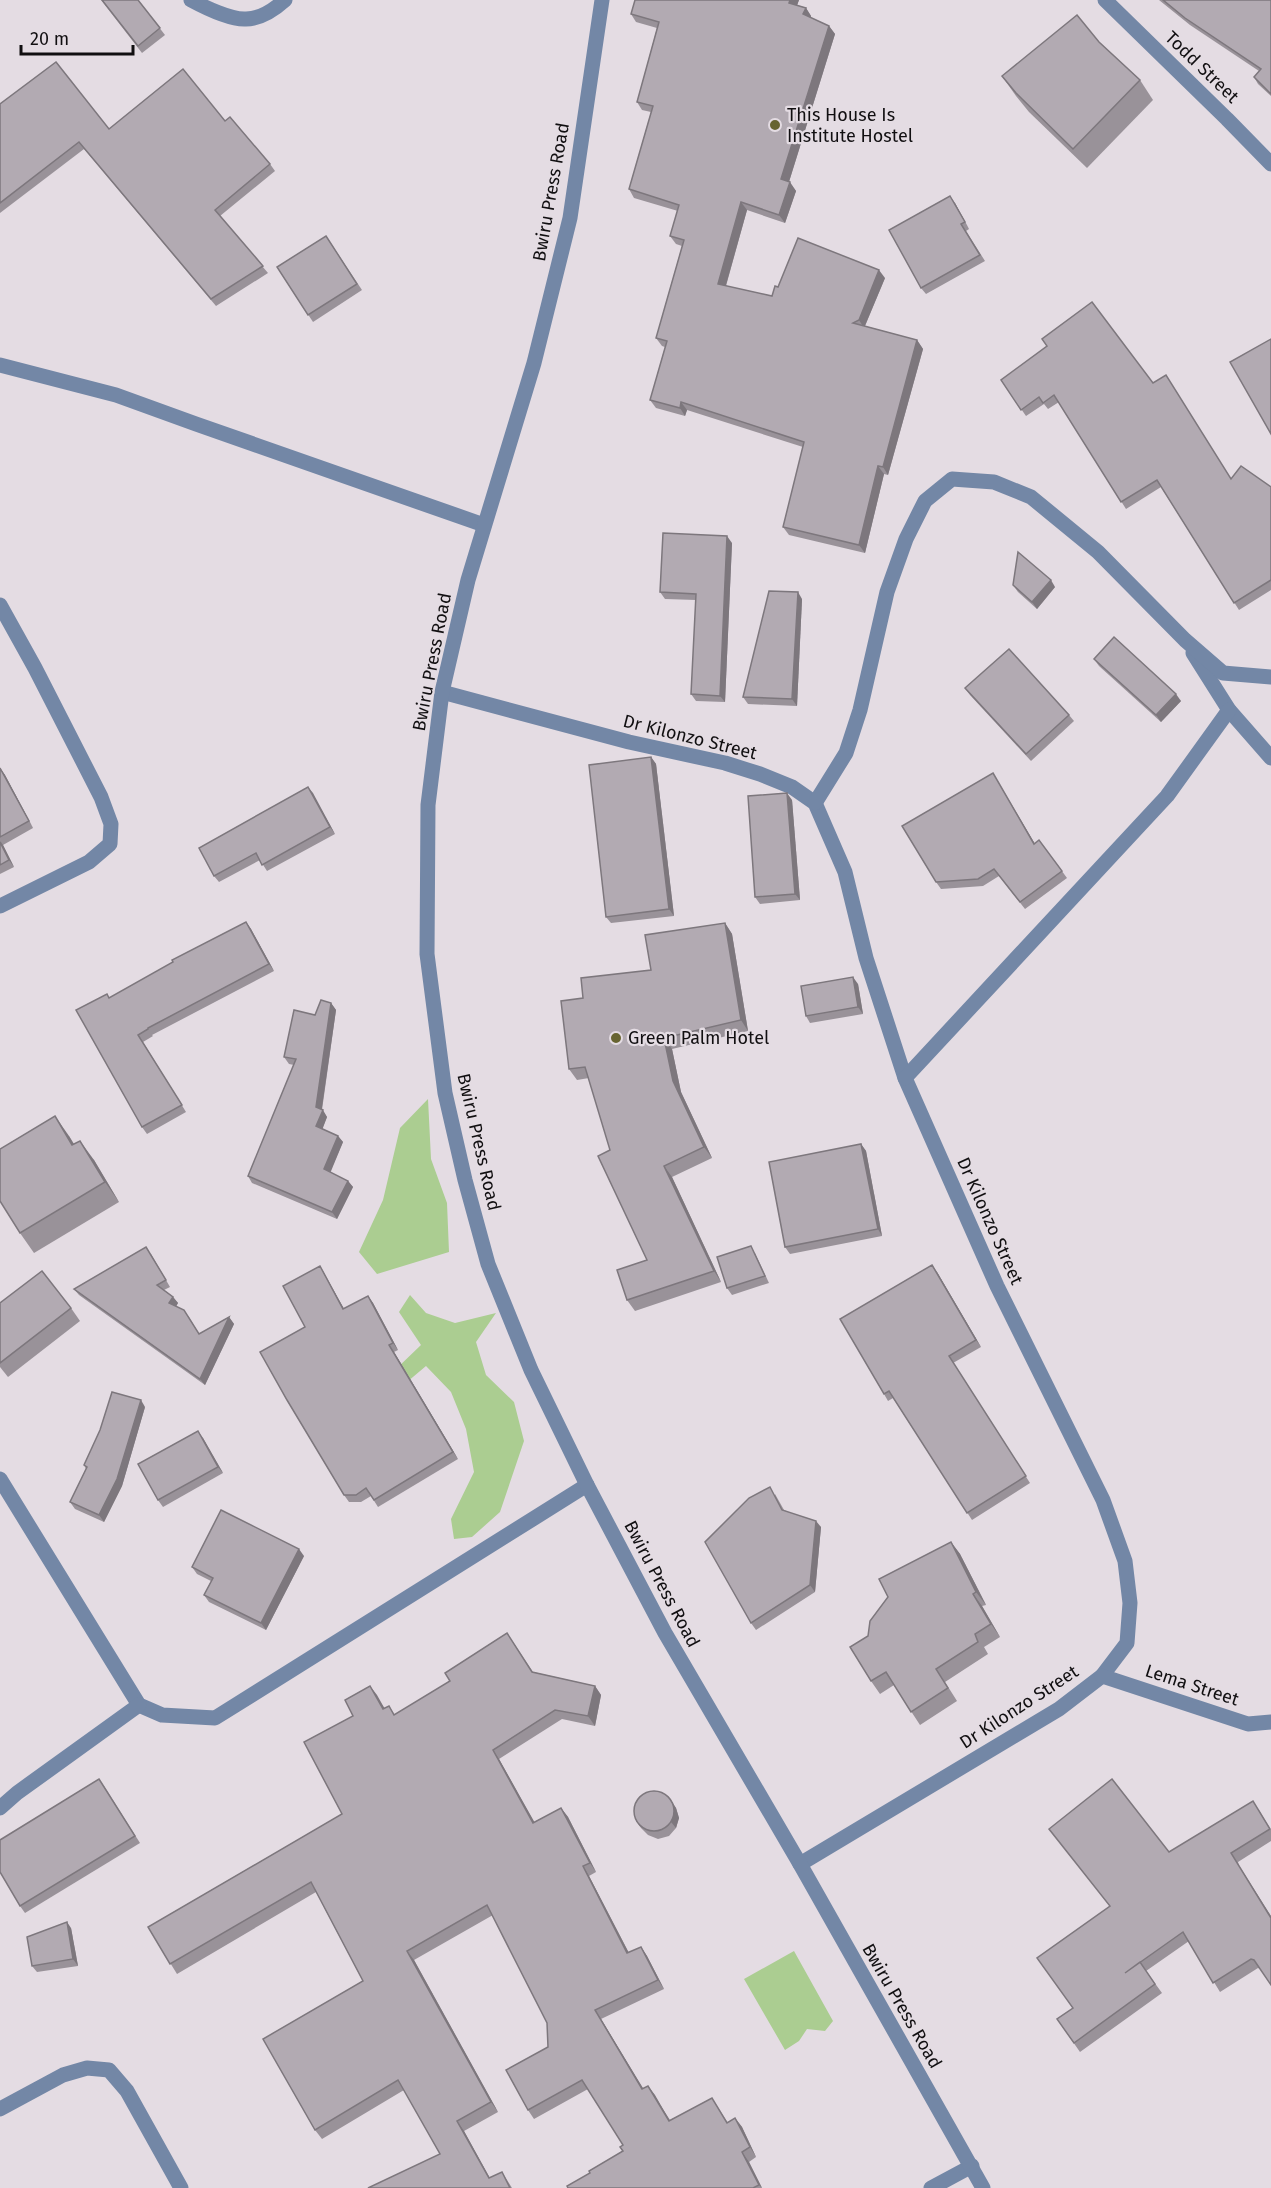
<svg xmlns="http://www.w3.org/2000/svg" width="1271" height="2188" viewBox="0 0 1271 2188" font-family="'Fira Sans',sans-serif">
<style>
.green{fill:#abcd91}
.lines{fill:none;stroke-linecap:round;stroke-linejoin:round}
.minor{stroke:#7387a6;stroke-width:15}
.tertiary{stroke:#7387a6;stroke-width:15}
.wall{fill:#999299}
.shaded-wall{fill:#7d777d}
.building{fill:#b2aab2;stroke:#7d777d;stroke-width:1.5}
.poi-dot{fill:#676431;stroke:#e4dce3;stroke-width:2}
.labels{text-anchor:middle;stroke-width:4.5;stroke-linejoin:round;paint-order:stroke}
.street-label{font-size:18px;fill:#110f11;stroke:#e4dce3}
.poi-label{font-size:18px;fill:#110f11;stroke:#e4dce3;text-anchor:start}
</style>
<rect width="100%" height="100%" fill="#e4dce3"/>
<g class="green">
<path d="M428,1099L431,1159L447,1203L449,1252L377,1274L359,1252L383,1200L400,1128Z"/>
<path d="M410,1295L426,1313L455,1323L496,1313L476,1342L486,1375L514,1402L524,1441L500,1512L472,1537L454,1539L451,1519L474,1472L466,1429L451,1392L426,1366L375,1409L395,1370L421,1345L399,1312Z"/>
<path d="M794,1951L833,2021L825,2031L807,2029L799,2041L785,2050L744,1979Z"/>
</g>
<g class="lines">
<g class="minor">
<path d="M191,0C204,7 231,20 246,19C260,19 275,9 285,0"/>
<path d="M1105,0L1227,119L1271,164"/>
<path d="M0,365L116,395L196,424L484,525"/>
<path d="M0,605L35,668L101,797L111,824L110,844L89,862L0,906"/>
<path d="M1193,653L1229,710L1271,758"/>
<path d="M442,692L629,742L725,763L760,774L792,787L815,803L845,872L866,958L905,1078L997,1286L1103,1500L1125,1561L1130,1603L1127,1643L1102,1676L1059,1709L800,1864"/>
<path d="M815,803L846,753L860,710L887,592L906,539L925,501L952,479L994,482L1031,497L1098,552L1185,640L1223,673L1271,677"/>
<path d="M905,1078L1167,796L1229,710"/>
<path d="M0,1479L139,1705L162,1715L215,1718L587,1485"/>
<path d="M1102,1676L1248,1724L1271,1722"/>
<path d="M0,1808L17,1793L139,1705"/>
<path d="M0,2109L63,2075L87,2068L109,2070L127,2091L181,2188"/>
<path d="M931,2188L972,2166"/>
</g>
<path class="tertiary" d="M602,0L570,218L534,363L468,580L442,692L428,805L427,954L445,1093L465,1180L488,1264L531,1370L587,1485L665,1633L800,1864L983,2188"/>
</g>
<g class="wall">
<path d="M101,0H138L165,35L142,53Z"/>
<path d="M635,0H799L797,5L806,8L811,16V18L829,26L835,34L789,182L796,191L785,223L747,210L726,286L772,296L778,287L885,278L865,326L917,340L923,349L888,475L884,474L865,553L789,535L783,527L803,447L687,410L685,416L656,408L650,400L665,347L662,346L656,338L682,246L676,244L670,236L678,211L634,198L629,189L651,112L642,110L637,102L657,28L636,22L631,14Z"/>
<path d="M1159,0H1271V96L1258,84L1254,77L1259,71L1190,25Z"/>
<path d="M1099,42L1140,80L1153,100L1087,168L1029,112L1016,96L1002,76Z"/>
<path d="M0,104L109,129L225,121L270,164L275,171L220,216L268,273L216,306L84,149L0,213Z"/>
<path d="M955,203L969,229L966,231L985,261L926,294L921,288Z"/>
<path d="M326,236L362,290L313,322L277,267Z"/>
<path d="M1001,380L1153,383L1231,479L1271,487V590L1239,610L1161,487L1126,509L1059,402L1048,409L1044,404L1026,416Z"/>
<path d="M732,543L725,702L696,701L691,694L696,600L665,599L660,592Z"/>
<path d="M1013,585L1055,587L1037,609L1018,592Z"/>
<path d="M802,599L797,706L748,704L743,697Z"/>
<path d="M1094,659L1181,701L1161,722L1099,666Z"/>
<path d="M965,688L1069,715L1074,721L1031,761L970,695Z"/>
<path d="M651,757L656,764L674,916L611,923L606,917Z"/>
<path d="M0,768L5,775L33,828L3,845L14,867L0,874Z"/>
<path d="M997,780L1035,844L1039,840L1067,878L1025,909L999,876L983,886L941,889L936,882Z"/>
<path d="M308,787L335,834L267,871L260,860L219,882L214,876Z"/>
<path d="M792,800L800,900L760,904L755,897Z"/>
<path d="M246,922L251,929L274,971L152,1035L153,1036L143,1042L186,1112L147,1134L142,1127L110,998Z"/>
<path d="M725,923L732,934L748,1031L672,1049L681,1092L712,1158L672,1177L721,1282L635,1311L627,1300L647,1260L610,1150L589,1078L577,1080L569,1069L583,998L651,970Z"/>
<path d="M858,984L863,1014L810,1023L806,1016Z"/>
<path d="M331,1003L336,1010L322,1110L327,1117L322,1129L338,1136L343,1142L330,1172L348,1181L353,1187L337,1219L252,1183L248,1176L294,1065L289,1064L284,1057L315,1015Z"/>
<path d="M69,1136L74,1144L94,1160L119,1202L34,1253L20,1233Z"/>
<path d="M861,1144L866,1151L882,1236L790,1254L785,1247Z"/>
<path d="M755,1253L769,1283L732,1295L727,1288Z"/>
<path d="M151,1254L170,1287L164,1290L173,1297L178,1303L176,1306L189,1317L199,1334L229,1317L234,1324L205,1385L79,1295L74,1289Z"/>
<path d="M320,1266L324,1273L344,1309L368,1296L373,1303L398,1350L394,1352L458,1459L378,1507L371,1496L361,1502H349L344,1495L305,1327Z"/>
<path d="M937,1272L981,1347L953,1363L1030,1483L972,1520L893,1398L888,1401L884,1394Z"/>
<path d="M0,1303L71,1308L80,1321L8,1377L0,1367Z"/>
<path d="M145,1407L122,1486L104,1522L75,1509L70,1502L86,1469L84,1465Z"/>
<path d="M203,1438L223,1473L163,1507L158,1500Z"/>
<path d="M775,1494L784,1510L821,1527L815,1592L756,1630L751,1623Z"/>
<path d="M951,1542L960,1554L986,1605L982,1606L1000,1637L984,1647L988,1654L945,1682L957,1701L920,1725L894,1685L880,1694L871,1681L868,1636Z"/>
<path d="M304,1556L266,1630L209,1602L204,1595L211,1581L197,1574L192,1567Z"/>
<path d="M507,1633L533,1672L595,1686L601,1695L595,1726L562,1719L499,1759L534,1822L561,1808L568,1817L596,1872L589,1876L629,1953L641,1947L647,1956L664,1989L601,2019L643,2089L648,2086L670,2120L712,2098L728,2123L735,2118L742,2127L756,2157L749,2162L762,2188H568L567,2186L590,2173L589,2171L623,2151L620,2147L623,2145L588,2089L534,2119L528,2110L506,2070L548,2047L547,2023L493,1915L414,1960L498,2112L464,2131L490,2178L502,2172L512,2188H368L440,2154L404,2090L322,2139L315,2130L263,2039L363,1981L316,1892L177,1974L148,1927L342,1814L304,1742L353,1716L345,1700L370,1686L384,1708L389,1706L395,1715L450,1681L445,1673Z"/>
<path d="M104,1786L140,1843L25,1913L20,1906Z"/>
<path d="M672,1802L676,1808L679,1818L676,1828L669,1836L658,1839L648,1835L641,1828L636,1821Z"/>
<path d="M1259,1810L1271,1830V1841L1238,1862L1260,1969L1258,1968L1220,1992L1189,1941L1146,1971L1162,1993L1080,2052L1057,2019L1073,2008L1110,1906L1049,1829L1169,1852Z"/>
<path d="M71,1928L78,1966L37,1972L32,1966Z"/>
</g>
<g class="shaded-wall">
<path d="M790,0H799L795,11L789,3Z"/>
<path d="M806,8L811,16L809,23L803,14Z"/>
<path d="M829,26L835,34L787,188L781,179Z"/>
<path d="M790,182L796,191L785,223L779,215Z"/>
<path d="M950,196L955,203L969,229L965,222Z"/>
<path d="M741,202L747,210L724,292L718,284Z"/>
<path d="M879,270L885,278L864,328L859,320Z"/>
<path d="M917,340L923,349L888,475L883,467Z"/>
<path d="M681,402L687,410L685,416L680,408Z"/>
<path d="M878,466L884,474L865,553L859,545Z"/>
<path d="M727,536L732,543L725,702L720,696Z"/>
<path d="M1051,580L1055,587L1037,609L1032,602Z"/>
<path d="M798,592L802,599L797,706L792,699Z"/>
<path d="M1176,694L1181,701L1161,722L1156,715Z"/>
<path d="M651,757L656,764L674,916L669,909Z"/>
<path d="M0,768L5,775L33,828L29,821Z"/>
<path d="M993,773L997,780L1039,851L1034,844Z"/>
<path d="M308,787L313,793L335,834L330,827Z"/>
<path d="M787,793L792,800L800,900L795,894Z"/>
<path d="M0,841L3,845L14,867L9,860Z"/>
<path d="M246,922L251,929L274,971L269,964Z"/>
<path d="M725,923L732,934L748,1031L741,1020Z"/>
<path d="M853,977L858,984L863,1014L858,1007Z"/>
<path d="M331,1003L336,1010L321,1114L323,1110L327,1117L321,1133L316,1126V1107Z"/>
<path d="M664,1038L672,1049L681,1092L712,1158L704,1147L673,1081Z"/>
<path d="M55,1116L69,1136L86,1165L72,1145Z"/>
<path d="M338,1136L343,1142L329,1176L324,1169Z"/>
<path d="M80,1141L94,1160L119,1202L105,1182Z"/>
<path d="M861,1144L866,1151L882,1236L878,1229Z"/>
<path d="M664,1166L672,1177L721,1282L714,1271Z"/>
<path d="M348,1181L353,1187L337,1219L332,1212Z"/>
<path d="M932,1265L937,1272L981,1347L976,1340Z"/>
<path d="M320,1266L324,1273L348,1316L343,1309Z"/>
<path d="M368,1296L373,1303L398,1350L393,1343Z"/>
<path d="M173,1297L178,1303L174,1310L169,1303Z"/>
<path d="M229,1317L234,1324L205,1385L200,1379Z"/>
<path d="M389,1345L394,1352L458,1459L453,1452Z"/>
<path d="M141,1400L145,1407L122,1486L104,1522L99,1515Z"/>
<path d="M198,1431L203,1438L223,1473L218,1467Z"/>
<path d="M816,1521L821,1527L815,1592L810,1585Z"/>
<path d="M951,1542L960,1554L986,1605L976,1592Z"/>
<path d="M299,1549L304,1556L266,1630L261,1623Z"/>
<path d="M973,1594L982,1606L1000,1637L991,1624Z"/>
<path d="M370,1686L377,1695L390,1718L383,1709Z"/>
<path d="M595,1686L601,1695L595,1726L588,1716Z"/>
<path d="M493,1750L499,1759L540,1832L533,1823Z"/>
<path d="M672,1802L676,1808L679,1818L676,1828L671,1822Z"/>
<path d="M561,1808L568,1817L596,1872L590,1863Z"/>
<path d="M1231,1853L1271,1916V1918Z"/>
<path d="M583,1866L589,1876L634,1963L627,1953Z"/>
<path d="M67,1922L71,1928L78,1966L73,1959Z"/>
<path d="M641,1947L647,1956L664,1989L658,1980Z"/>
<path d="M407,1951L414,1960L498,2112L491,2102Z"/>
<path d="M595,2010L601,2019L649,2098L642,2089Z"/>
<path d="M648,2086L655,2095L675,2130L669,2121Z"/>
<path d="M735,2118L742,2127L756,2157L750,2147Z"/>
<path d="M457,2121L464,2131L495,2188L489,2178Z"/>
<path d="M742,2152L749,2162L762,2188L759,2185Z"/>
</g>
<g class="building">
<path d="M102,0H138L160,28L138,46Z"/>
<path d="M635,0H790L789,3L806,8L803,14L829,26L781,179L790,182L779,215L741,202L718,284L772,296L775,286L778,287L798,238L879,270L859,320L853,323L917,340L883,467L878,466L859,545L783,527L804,442L681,402L680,408L650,400L667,341L656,338L684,240L670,236L679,205L629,189L653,106L637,102L659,22L631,14Z"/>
<path d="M1163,0H1271V94L1254,77L1261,69L1185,18Z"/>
<path d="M1077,15L1099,42L1140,80L1073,149L1016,93L1002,76Z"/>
<path d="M56,62L109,129L183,69L225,121L230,117L270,164L215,210L263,266L211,299L79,142L0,203V104Z"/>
<path d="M950,196L965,222L961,224L980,255L921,288L889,230Z"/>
<path d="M326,236L357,284L308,315L277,267Z"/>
<path d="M1092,302L1153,383L1166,375L1231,479L1241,466L1271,487V580L1234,603L1157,480L1121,502L1054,395L1043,403L1039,397L1021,410L1001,380L1047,346L1042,339Z"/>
<path d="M1271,339V434L1230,362Z"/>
<path d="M663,533L727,536L720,696L691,694L696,594L660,592Z"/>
<path d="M1018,552L1051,580L1032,602L1013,585Z"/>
<path d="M769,591L798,592L792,699L743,697Z"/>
<path d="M1114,637L1176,694L1156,715L1094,659Z"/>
<path d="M1009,649L1069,715L1026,754L965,688Z"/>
<path d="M651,757L669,909L606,917L589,765Z"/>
<path d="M0,768L29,821L0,837Z"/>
<path d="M993,773L1034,844L1039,840L1062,871L1020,902L994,869L978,879L936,882L902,826Z"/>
<path d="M308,787L330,827L262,865L256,853L214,876L199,848Z"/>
<path d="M787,793L795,894L755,897L748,796Z"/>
<path d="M0,842L9,860L0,865Z"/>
<path d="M246,922L269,964L148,1028V1029L138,1035L182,1105L142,1127L76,1010L107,994L109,998L173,962L172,960Z"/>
<path d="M725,923L741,1020L664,1038L673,1081L704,1147L664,1166L714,1271L627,1300L617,1270L647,1260L598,1156L610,1150L585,1067L569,1069L561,1001L583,998L581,978L651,970L645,935Z"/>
<path d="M853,977L858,1007L806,1016L801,986Z"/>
<path d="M321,1000L331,1003L316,1107L323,1110L316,1126L338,1136L324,1169L348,1181L332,1212L248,1176L296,1059L284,1057L294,1010L315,1015Z"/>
<path d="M55,1116L72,1145L80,1141L105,1182L20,1233L0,1201V1149Z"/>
<path d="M861,1144L878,1229L785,1247L769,1162Z"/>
<path d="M751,1246L765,1276L727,1288L717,1257Z"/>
<path d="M146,1247L166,1280L157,1285L173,1297L169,1303L184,1310L199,1334L229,1317L200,1379L74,1289Z"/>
<path d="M932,1265L976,1340L949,1356L1026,1476L967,1513L889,1391L884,1394L840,1319Z"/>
<path d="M320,1266L343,1309L368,1296L393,1343L389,1345L453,1452L374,1500L366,1488L356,1495H344L287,1400L260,1352L305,1327L283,1286Z"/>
<path d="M42,1271L71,1308L0,1363V1303Z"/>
<path d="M112,1392L141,1400L117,1479L99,1515L70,1502L87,1467L84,1465L100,1430Z"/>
<path d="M198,1431L218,1467L158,1500L138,1464Z"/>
<path d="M770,1487L782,1510L816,1521L810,1585L751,1623L705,1542L749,1498Z"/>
<path d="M221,1510L299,1549L261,1623L204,1595L213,1578L192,1567Z"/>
<path d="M951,1542L976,1592L973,1594L991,1624L975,1634L978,1642L936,1669L948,1688L911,1712L886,1672L871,1681L850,1647L868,1636L870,1621L888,1597L879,1579Z"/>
<path d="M507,1633L532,1672L595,1686L588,1716L555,1710L493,1750L533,1823L561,1808L590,1863L583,1866L627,1953L641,1947L658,1980L595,2010L642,2089L648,2086L669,2121L712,2098L727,2123L735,2118L750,2147L742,2152L759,2185L753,2188H568L567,2186L590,2173L589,2171L623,2151L620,2147L623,2145L582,2080L528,2110L506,2070L548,2047L547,2023L487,1905L407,1951L491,2102L457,2121L489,2178L502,2172L510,2188H368L440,2154L398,2080L315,2130L263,2039L363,1981L311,1882L170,1964L148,1927L342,1814L304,1742L353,1716L345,1700L370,1686L383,1709L389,1706L394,1715L450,1681L445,1673Z"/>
<path d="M99,1779L135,1836L20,1906L0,1872V1840Z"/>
<path d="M1112,1779L1169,1852L1253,1801L1270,1829L1231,1853L1271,1918V1985L1254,1960L1251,1959L1213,1983L1183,1932L1125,1973L1140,1962L1155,1984L1074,2043L1057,2019L1073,2008L1037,1958L1110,1906L1049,1829Z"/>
<circle cx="654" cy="1811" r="20"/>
<path d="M67,1922L73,1959L32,1966L27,1937Z"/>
</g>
<g class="poi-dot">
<circle cx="775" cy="125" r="6"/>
<circle cx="616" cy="1038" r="6"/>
</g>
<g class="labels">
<g class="street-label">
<text transform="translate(1202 67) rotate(44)" y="6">Todd Street</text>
<text transform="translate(551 192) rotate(-80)" y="6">Bwiru Press Road</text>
<text transform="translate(432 662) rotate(-79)" y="6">Bwiru Press Road</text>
<text transform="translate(690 737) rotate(14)" y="6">Dr Kilonzo Street</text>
<text transform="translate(479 1142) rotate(77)" y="6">Bwiru Press Road</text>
<text transform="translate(990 1221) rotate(66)" y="6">Dr Kilonzo Street</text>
<text transform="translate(662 1584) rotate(62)" y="6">Bwiru Press Road</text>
<text transform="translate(1192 1685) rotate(18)" y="6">Lema Street</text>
<text transform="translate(1019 1707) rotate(-33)" y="6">Dr Kilonzo Street</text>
<text transform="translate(902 2006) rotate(60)" y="6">Bwiru Press Road</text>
</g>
<g class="poi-label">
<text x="787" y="121">This House Is<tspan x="787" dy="21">Institute Hostel</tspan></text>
<text x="628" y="1044">Green Palm Hotel</text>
</g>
</g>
<path d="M21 45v9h112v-9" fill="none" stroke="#110f11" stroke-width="3"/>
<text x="30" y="45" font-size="18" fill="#110f11" stroke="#e4dce3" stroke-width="4.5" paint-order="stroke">20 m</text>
</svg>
